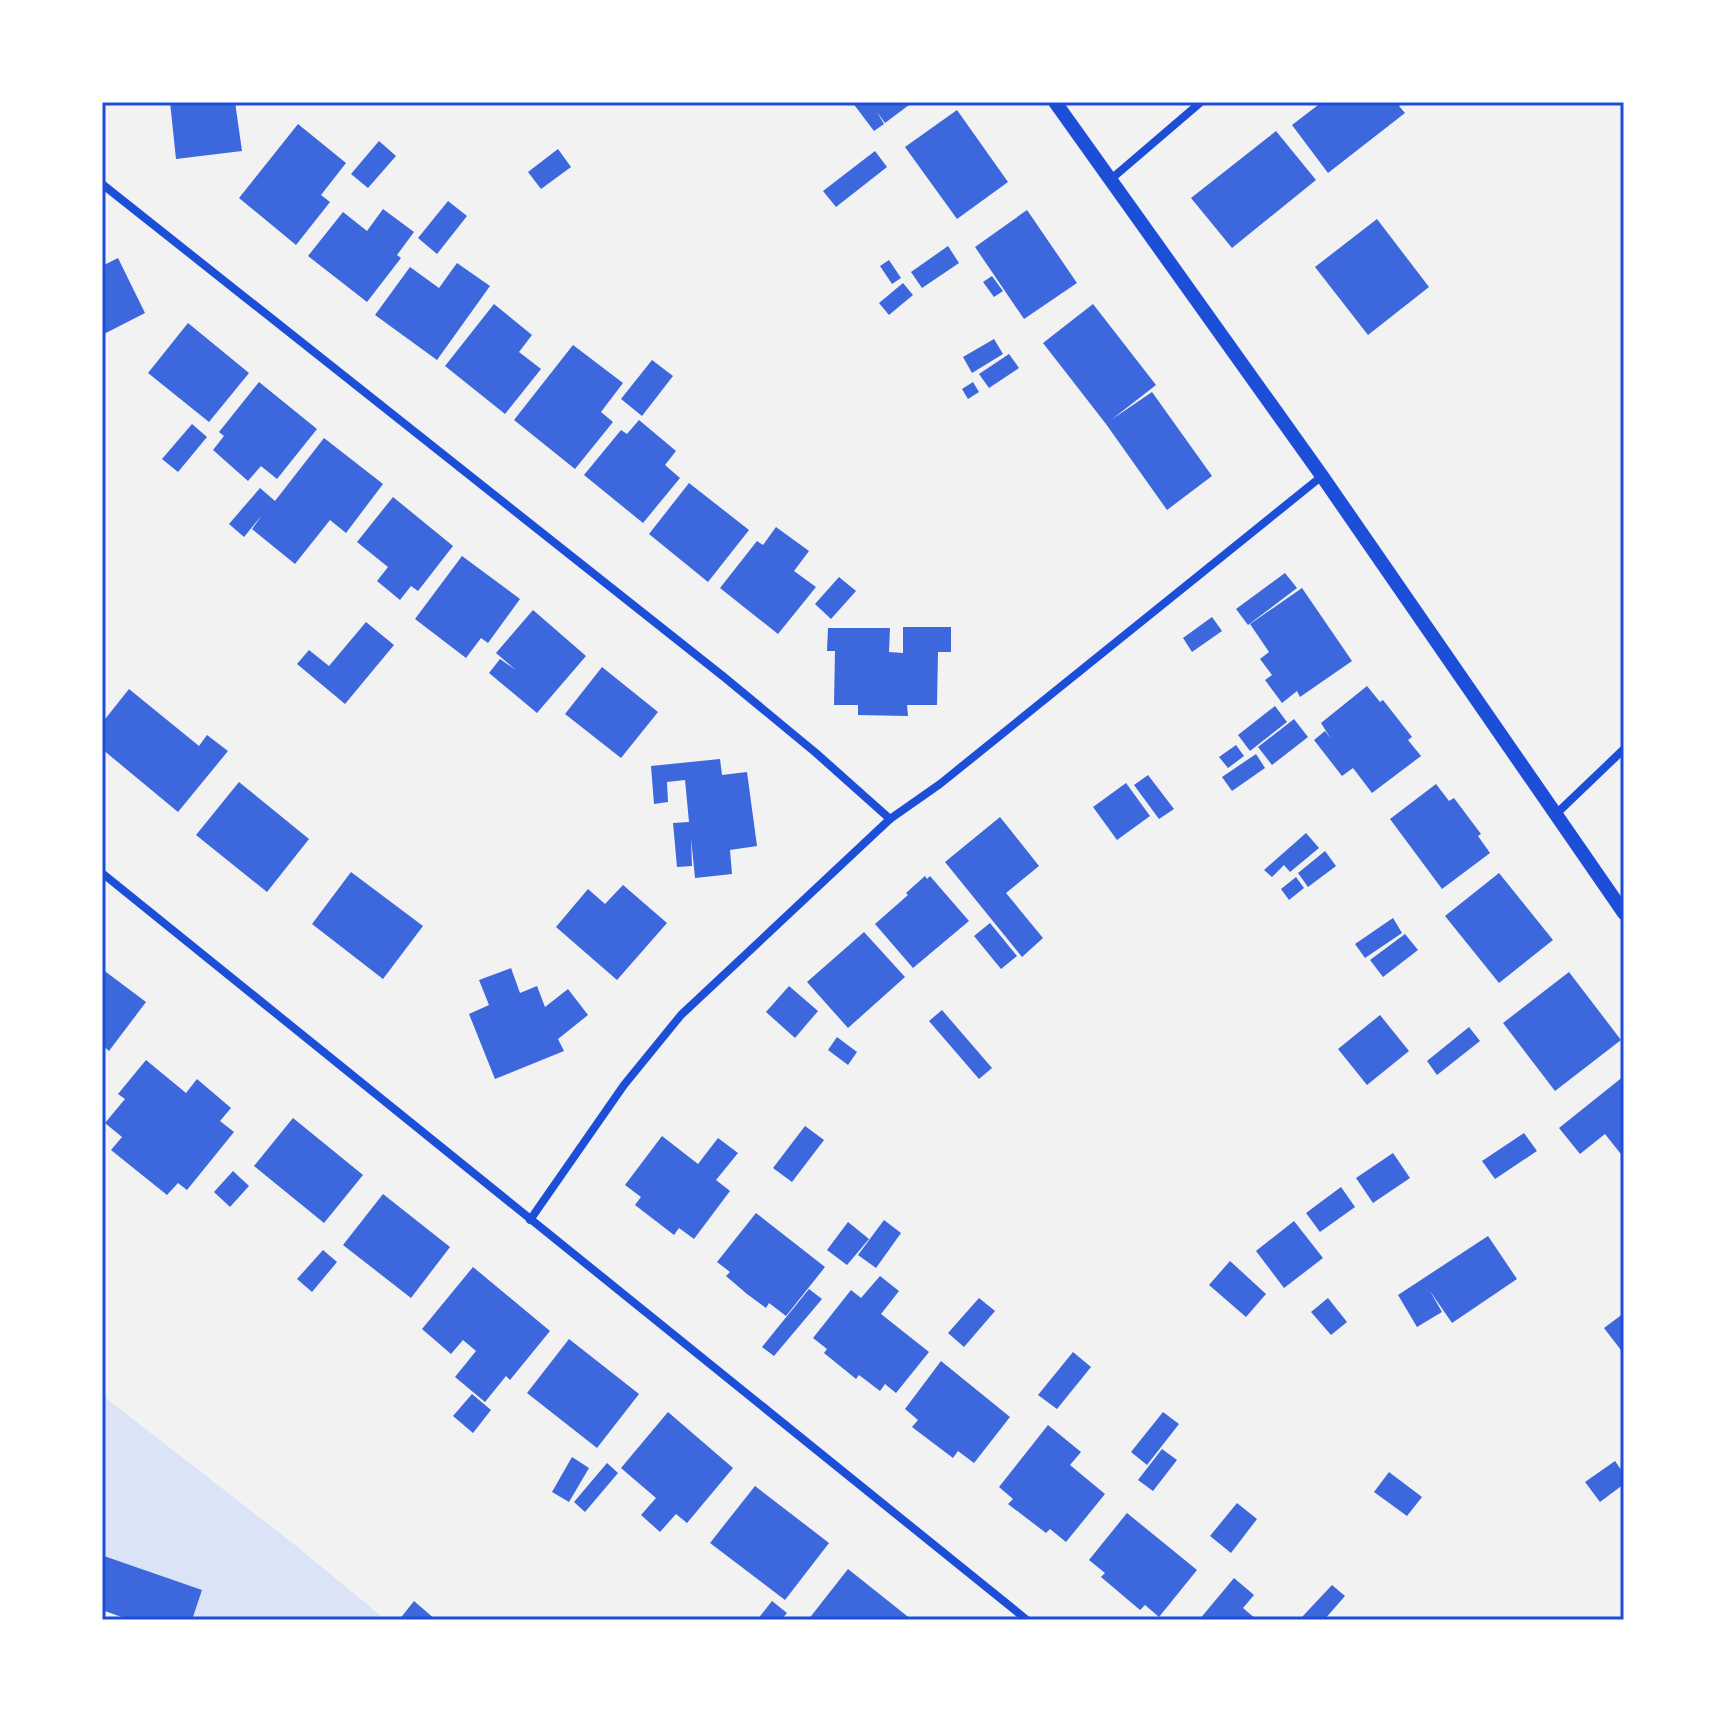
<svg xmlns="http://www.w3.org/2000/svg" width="1726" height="1722" viewBox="0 0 1726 1722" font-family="Manrope,sans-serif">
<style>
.green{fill:#dbe4f7}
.building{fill:#3d67dc}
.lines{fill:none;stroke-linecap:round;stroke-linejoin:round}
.minor{stroke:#1d4ed8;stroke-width:8}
.tertiary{stroke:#1d4ed8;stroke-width:14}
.neatline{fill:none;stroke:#1d4ed8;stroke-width:3}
</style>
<rect width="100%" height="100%" fill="#f2f2f2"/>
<path class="green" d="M102,1395L295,1545L386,1620H192L202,1590L102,1555V1505L105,1496L102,1494Z"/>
<g class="building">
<path d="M170,102H235L242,151L176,159Z"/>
<path d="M852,102H913L885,123L877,112L884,124L874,131Z"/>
<path d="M1322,102H1404L1399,106L1405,113L1328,173L1292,125Z"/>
<path d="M957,110L1008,182L957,219L905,147Z"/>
<path d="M298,124L346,163L321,195L330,202L296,245L239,198Z"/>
<path d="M1276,131L1316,180L1232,248L1191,198Z"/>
<path d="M379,141L396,156L368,188L351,174Z"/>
<path d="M558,149L571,167L541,189L528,172Z"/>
<path d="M875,151L887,167L836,207L823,191Z"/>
<path d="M448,201L467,216L437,254L418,238Z"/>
<path d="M383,209L414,232L397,255L401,258L367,302L308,256L343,212L367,231Z"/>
<path d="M1027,210L1077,283L1024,319L975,247Z"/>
<path d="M1377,219L1429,287L1368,335L1315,267Z"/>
<path d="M948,246L959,263L922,288L911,272Z"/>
<path d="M118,258L145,313L102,335V266Z"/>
<path d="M889,260L901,278L892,284L880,266Z"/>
<path d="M457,263L490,286L437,360L375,315L410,267L439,288Z"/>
<path d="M992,276L1003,291L994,297L983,282Z"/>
<path d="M903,283L913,295L889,315L879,303Z"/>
<path d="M494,304L532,335L519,352L541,369L505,414L445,366Z"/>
<path d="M1093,304L1156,385L1111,420L1152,392L1212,476L1167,510L1106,424L1043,343Z"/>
<path d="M188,323L249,373L209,422L148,373Z"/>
<path d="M994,339L1003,354L972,373L963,357Z"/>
<path d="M573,345L623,383L601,412L613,422L575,469L514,420Z"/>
<path d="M1009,354L1019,368L989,388L979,374Z"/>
<path d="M652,360L673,376L642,416L621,399Z"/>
<path d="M259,382L317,429L277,479L261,466L248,481L213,450L224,436L219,432Z"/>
<path d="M973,382L979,392L968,399L962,389Z"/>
<path d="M639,420L676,451L665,465L680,478L643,523L584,475L621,430L627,434Z"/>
<path d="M192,424L207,437L178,472L162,459Z"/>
<path d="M324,438L383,484L346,533L330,520L295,564L252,529L262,515L244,537L229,524L260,488L275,501Z"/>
<path d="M689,483L749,530L708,582L649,534Z"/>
<path d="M393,497L453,546L418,591L411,586L400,600L377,581L388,567L357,542Z"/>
<path d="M776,527L809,551L794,571L816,587L778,634L720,588L757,541L763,545Z"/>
<path d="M462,556L520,599L488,643L481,638L466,658L415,619Z"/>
<path d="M1285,573L1297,588L1248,625L1236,609Z"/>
<path d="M839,577L856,591L831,619L815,604Z"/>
<path d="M1302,588L1352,661L1300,697L1297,691L1282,703L1265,680L1272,675L1260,659L1269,652L1250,624Z"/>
<path d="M533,610L586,656L537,713L489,673L500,659L516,670L496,653Z"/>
<path d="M1212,617L1222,631L1192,652L1183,638Z"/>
<path d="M366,622L394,645L345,704L297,664L309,650L329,666Z"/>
<path d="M903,627H951V652H938L937,705H907L908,716L858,715V705H834L835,651H827L828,628H890L889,652L903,653Z"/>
<path d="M602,667L658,712L621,758L565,714Z"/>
<path d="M1367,686L1380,702L1383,700L1412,737L1408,740L1421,756L1372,793L1353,768L1342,776L1314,740L1325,731L1331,739L1321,723Z"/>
<path d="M129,689L199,746L207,735L228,751L178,812L102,749V723Z"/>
<path d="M1275,706L1287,722L1250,751L1238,735Z"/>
<path d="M1294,719L1308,737L1272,765L1258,747Z"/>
<path d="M1236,745L1244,756L1228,768L1219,757Z"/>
<path d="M1256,754L1265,768L1232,791L1222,777Z"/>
<path d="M720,759L722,775L747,772L757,846L730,850L732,874L695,878L691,838L692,866L677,867L673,823L689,822L685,780L667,782L668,802L654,804L651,766Z"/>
<path d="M1148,775L1174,809L1159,819L1134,785Z"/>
<path d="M239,782L309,839L267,892L196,835Z"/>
<path d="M1126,783L1150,816L1117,840L1093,807Z"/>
<path d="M1436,784L1449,801L1454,798L1481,834L1478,836L1490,853L1442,889L1390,819Z"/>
<path d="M1000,817L1039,866L1006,893L1043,938L1022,957L945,862Z"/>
<path d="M1306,833L1319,848L1290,872L1284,865L1272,877L1264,870Z"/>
<path d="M1325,851L1336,866L1308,887L1298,873Z"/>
<path d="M351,872L423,926L383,979L312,924Z"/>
<path d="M1499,873L1553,940L1499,983L1445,916Z"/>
<path d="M925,876L927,879L930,876L969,921L913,968L875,924L908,895L906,893Z"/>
<path d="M1296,877L1304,888L1289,900L1281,889Z"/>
<path d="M623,885L667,923L617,980L556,927L588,889L605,904Z"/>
<path d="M1393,918L1402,933L1365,958L1355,944Z"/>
<path d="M990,923L1017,956L1001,969L974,936Z"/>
<path d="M864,932L905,977L848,1028L807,982Z"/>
<path d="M1405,934L1418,950L1383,977L1370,960Z"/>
<path d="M511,968L520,993L537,986L545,1007L568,989L588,1015L558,1039L564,1051L495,1079L469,1014L489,1005L479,980Z"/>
<path d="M102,969L146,1002L109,1051L102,1045Z"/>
<path d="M1569,972L1621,1040L1555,1091L1503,1023Z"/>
<path d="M789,986L818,1011L795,1038L766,1012Z"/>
<path d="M942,1010L992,1068L979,1079L929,1021Z"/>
<path d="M1380,1015L1409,1051L1367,1085L1338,1049Z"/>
<path d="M1469,1027L1480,1041L1437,1075L1427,1061Z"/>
<path d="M837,1037L857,1052L848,1065L828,1050Z"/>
<path d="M146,1060L186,1093L197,1079L231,1108L220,1121L234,1132L187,1190L178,1183L167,1195L111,1150L122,1137L105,1123L125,1099L118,1094Z"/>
<path d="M1624,1076V1158L1605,1134L1580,1154L1559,1128Z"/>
<path d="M293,1118L363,1175L324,1223L254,1166Z"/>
<path d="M805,1126L824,1140L792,1182L773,1168Z"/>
<path d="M1524,1133L1537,1151L1495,1179L1482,1161Z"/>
<path d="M662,1136L698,1164L718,1138L738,1153L716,1180L730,1191L694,1239L679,1228L674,1235L635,1205L641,1197L625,1185Z"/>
<path d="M1393,1153L1410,1178L1373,1203L1356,1178Z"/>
<path d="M233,1171L249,1186L230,1207L214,1192Z"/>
<path d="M1341,1187L1355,1207L1320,1232L1306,1213Z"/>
<path d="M383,1194L450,1247L411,1298L343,1245Z"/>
<path d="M756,1213L825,1267L786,1316L769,1303L766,1308L747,1294L726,1276L730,1272L717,1262Z"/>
<path d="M884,1220L901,1233L876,1268L858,1255Z"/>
<path d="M1294,1221L1323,1258L1284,1288L1256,1251Z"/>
<path d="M848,1222L869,1239L847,1265L827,1250Z"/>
<path d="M1488,1236L1517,1279L1452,1323L1430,1291L1442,1312L1417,1327L1398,1295Z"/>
<path d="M323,1250L337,1262L312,1292L297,1279Z"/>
<path d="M1230,1261L1266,1294L1246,1317L1209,1285Z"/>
<path d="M473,1267L550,1331L510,1380L506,1376L485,1402L455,1377L476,1351L463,1340L451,1354L422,1329Z"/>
<path d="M880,1276L899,1291L881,1314L929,1352L896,1393L885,1384L880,1391L859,1375L856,1379L824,1353L827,1349L813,1338L851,1290L861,1298Z"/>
<path d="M809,1289L822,1299L774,1356L762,1347Z"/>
<path d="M979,1298L995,1311L964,1347L948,1333Z"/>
<path d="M1328,1298L1347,1322L1331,1335L1311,1312Z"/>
<path d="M1624,1313V1354L1604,1328Z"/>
<path d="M569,1339L639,1394L597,1448L527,1393Z"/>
<path d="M1073,1352L1091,1367L1057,1409L1038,1395Z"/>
<path d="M941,1361L1010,1417L974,1463L958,1451L953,1458L912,1427L918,1420L905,1409Z"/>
<path d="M472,1394L491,1410L473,1433L453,1416Z"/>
<path d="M668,1412L733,1468L687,1523L676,1514L660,1532L641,1515L656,1498L621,1468Z"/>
<path d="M1163,1412L1179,1424L1147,1465L1131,1452Z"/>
<path d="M1048,1425L1081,1452L1070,1465L1105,1494L1066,1542L1050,1529L1046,1533L1008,1504L1013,1499L999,1487Z"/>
<path d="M1162,1449L1177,1460L1153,1491L1138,1480Z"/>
<path d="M572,1457L589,1468L569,1502L552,1492Z"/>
<path d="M1615,1461L1624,1474V1484L1600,1502L1585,1482Z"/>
<path d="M607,1463L618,1473L585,1512L574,1502Z"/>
<path d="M1389,1472L1422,1497L1407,1516L1374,1492Z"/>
<path d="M755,1486L829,1543L785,1600L710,1543Z"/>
<path d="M1237,1503L1257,1519L1231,1553L1210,1536Z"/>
<path d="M1127,1513L1197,1570L1159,1617L1145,1605L1140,1610L1101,1577L1105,1573L1089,1560Z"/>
<path d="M104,1556L202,1590L192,1620H130L102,1610Z"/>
<path d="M848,1569L912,1620H808Z"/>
<path d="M1234,1578L1254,1595L1243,1608L1257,1620H1199Z"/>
<path d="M1332,1585L1345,1596L1324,1620H1305L1302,1617Z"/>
<path d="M414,1601L436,1620H399Z"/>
<path d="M772,1601L787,1613L781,1620H757Z"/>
</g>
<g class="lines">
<g class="minor">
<path d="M1110,180L1201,102"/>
<path d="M102,184L724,677L816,753L890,819"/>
<path d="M1555,815L1624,749"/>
<path d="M102,873L1027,1620"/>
<path d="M530,1220L624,1085L681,1015L890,819L940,784L1322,476"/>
</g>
<path class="tertiary" d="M1055,102L1322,476L1624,913"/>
</g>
<rect width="1726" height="1722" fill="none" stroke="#ffffff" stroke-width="208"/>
<rect x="104" y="104" width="1518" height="1514" class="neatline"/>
</svg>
